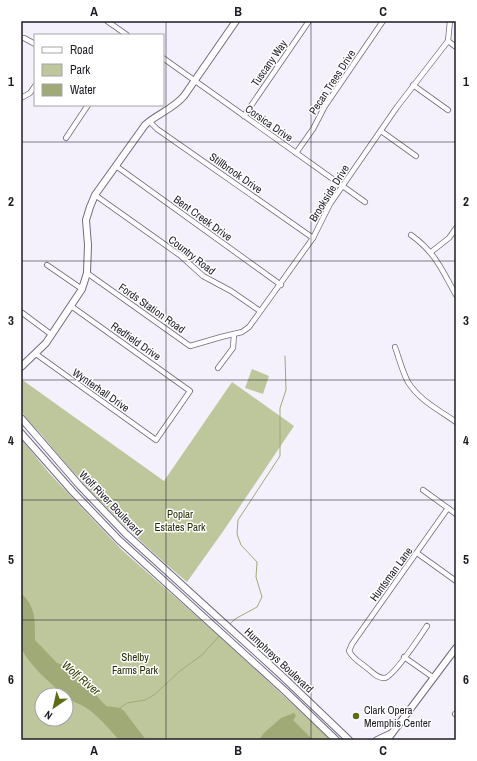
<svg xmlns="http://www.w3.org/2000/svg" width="477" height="761" viewBox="0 0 477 761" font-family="'Archivo Narrow',sans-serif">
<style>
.green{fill:#bdc79b;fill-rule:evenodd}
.water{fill:#9faa77}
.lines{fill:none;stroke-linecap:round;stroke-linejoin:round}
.stream{stroke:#9faa77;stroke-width:1}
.street-casing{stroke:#736a83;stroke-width:6}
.secondary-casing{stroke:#736a83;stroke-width:8}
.street{stroke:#fff;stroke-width:4.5}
.secondary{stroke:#fff;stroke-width:6}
.grid{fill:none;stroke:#1f1b26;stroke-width:1;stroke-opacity:0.55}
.poi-dot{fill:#5e6c15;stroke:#fff;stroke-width:1.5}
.labels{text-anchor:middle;stroke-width:3;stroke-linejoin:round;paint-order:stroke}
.street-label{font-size:11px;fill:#1f1b26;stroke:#fff}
.park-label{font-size:11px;fill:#272d05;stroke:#fff}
.poi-label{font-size:11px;fill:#1f1b26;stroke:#fff;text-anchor:start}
.water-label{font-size:12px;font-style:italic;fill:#3a4406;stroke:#fff}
.neatline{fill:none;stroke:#1f1b26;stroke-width:1.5}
.grid-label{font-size:13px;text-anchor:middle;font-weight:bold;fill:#1f1b26}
</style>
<rect width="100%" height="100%" fill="#f4f1fc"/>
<g class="green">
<path d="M252,369L269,376L263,394L245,388Z"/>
<path d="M21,379L164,481L232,382L294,426L224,530L187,582C133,537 84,487 40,433C35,428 22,415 21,409C19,400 21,388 21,379Z"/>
<path d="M21,439L50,474L122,550L228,644L331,740H21ZM42,695H66V719H42Z"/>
</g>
<g class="water">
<path d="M21,593C36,607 35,621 35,640L57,663L70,667L106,706L120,708L124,711L146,740H119C109,729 98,715 85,707C79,703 72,702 66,697V695H64C48,681 31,667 21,648Z"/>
<path d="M294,713L296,716L293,720L313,740H259L264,733L281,718Z"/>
</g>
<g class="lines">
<g class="stream">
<path d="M229,625L235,619L257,607L262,597L256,577L257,562L241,545L237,534L238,520L280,456V408L286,390L285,356"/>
<path d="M120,708L127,703L145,700L154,695L181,670L202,655L220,635"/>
</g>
<defs>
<g id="street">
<path d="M107,21L127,35"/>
<path d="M21,38H24L35,44"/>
<path d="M448,41L456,47"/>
<path d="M163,58L365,202"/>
<path d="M413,85L448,110"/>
<path d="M21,98L30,93L35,86"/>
<path d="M244,116L309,21"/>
<path d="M149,121L157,129L313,238"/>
<path d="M381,131L416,156"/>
<path d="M66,138L88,105"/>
<path d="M296,153L313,129L325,106L383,21"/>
<path d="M116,166L281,285"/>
<path d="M95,195L181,256L203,276L231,291L260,311"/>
<path d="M411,235C435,252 442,270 456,295"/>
<path d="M431,252L449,238L456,228"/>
<path d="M47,265L82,289"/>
<path d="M87,273L190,346L221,337L242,332L249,327L313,238L330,204L397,107L448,41L450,21"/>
<path d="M21,312L52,335"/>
<path d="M395,347C399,358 402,371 408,382C419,400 439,410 456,422"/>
<path d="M36,354L156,440L190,391L71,306"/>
<path d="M218,368L233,348L234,334"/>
<path d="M423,490L456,514"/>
<path d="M417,553L456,581"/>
<path d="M427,626C421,635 394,676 385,678C378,679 372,672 367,668C361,663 353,659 349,651L352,644L448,508"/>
<path d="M404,657L434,678"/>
<path d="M455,714L456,715"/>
</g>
<g id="secondary">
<path d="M21,367L46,343L82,289L87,273L88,245L86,220L90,207L95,195L145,125C157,114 173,109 184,96L236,21"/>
<path d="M21,418L80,486L126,534L280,674L349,740"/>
<path d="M21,433L73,492L119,540L285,691L336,740"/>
<path d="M377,740L392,733"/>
<path d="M387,740L456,648"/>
</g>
</defs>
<use href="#street" class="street-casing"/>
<use href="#secondary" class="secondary-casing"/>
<use href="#street" class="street"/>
<use href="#secondary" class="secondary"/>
</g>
<path class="grid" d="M166,21V740M311,21V740M21,142H456M21,261H456M21,380H456M21,500H456M21,620H456"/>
<circle class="poi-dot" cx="356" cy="716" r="4"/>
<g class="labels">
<g class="street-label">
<text transform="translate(269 63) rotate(-55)" y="4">Tuscany Way</text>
<text transform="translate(332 82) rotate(-57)" y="4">Pecan Trees Drive</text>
<text transform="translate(269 123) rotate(35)" y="4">Corsica Drive</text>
<text transform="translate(236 173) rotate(35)" y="4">Stillbrook Drive</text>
<text transform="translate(329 193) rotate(-58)" y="4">Brookside Drive</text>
<text transform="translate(203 218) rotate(36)" y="4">Bent Creek Drive</text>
<text transform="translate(192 255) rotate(38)" y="4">Country Road</text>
<text transform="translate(152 308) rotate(35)" y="4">Fords Station Road</text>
<text transform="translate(136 341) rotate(35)" y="4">Redfield Drive</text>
<text transform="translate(101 390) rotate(35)" y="4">Wynterhall Drive</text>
<text transform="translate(111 503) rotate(46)" y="4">Wolf River Boulevard</text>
<text transform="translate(391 574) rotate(-54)" y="4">Huntsman Lane</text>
<text transform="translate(279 660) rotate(43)" y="4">Humphreys Boulevard</text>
</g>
<g class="park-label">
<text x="180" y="518">Poplar<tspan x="180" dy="13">Estates Park</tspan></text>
<text x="135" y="661">Shelby<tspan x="135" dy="13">Farms Park</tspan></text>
</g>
<g class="poi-label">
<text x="364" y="714">Clark Opera<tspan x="364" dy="13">Memphis Center</tspan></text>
</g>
<g class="water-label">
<text transform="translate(81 678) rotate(40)" y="4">Wolf River</text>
</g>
</g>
<rect width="477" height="761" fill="none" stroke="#ffffff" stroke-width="44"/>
<rect x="34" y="34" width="130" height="72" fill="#ffffff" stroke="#a5a4a8"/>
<rect x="42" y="47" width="20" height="6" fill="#ffffff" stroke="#a5a4a8"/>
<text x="70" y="54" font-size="12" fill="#1f1b26">Road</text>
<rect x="42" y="64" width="20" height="12" fill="#bdc79b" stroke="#a5a4a8"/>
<text x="70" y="74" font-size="12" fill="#1f1b26">Park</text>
<rect x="42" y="84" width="20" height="12" fill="#9faa77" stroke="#a5a4a8"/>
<text x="70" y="94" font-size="12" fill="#1f1b26">Water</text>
<g transform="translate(54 707) rotate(214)"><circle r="19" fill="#ffffff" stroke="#a5a4a8"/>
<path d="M0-3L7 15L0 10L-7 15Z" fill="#5e6c15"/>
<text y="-6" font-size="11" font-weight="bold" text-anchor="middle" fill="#1f1b26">N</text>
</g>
<rect x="22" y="22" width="433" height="717" class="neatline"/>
<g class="grid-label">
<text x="94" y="16">A</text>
<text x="238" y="16">B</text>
<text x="383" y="16">C</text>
<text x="11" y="86">1</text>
<text x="466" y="86">1</text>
<text x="11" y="206">2</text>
<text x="466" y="206">2</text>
<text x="11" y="325">3</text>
<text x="466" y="325">3</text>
<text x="11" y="445">4</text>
<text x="466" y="445">4</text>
<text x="11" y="564">5</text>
<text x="466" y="564">5</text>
<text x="11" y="684">6</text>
<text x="466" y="684">6</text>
<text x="94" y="755">A</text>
<text x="238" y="755">B</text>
<text x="383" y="755">C</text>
</g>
</svg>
